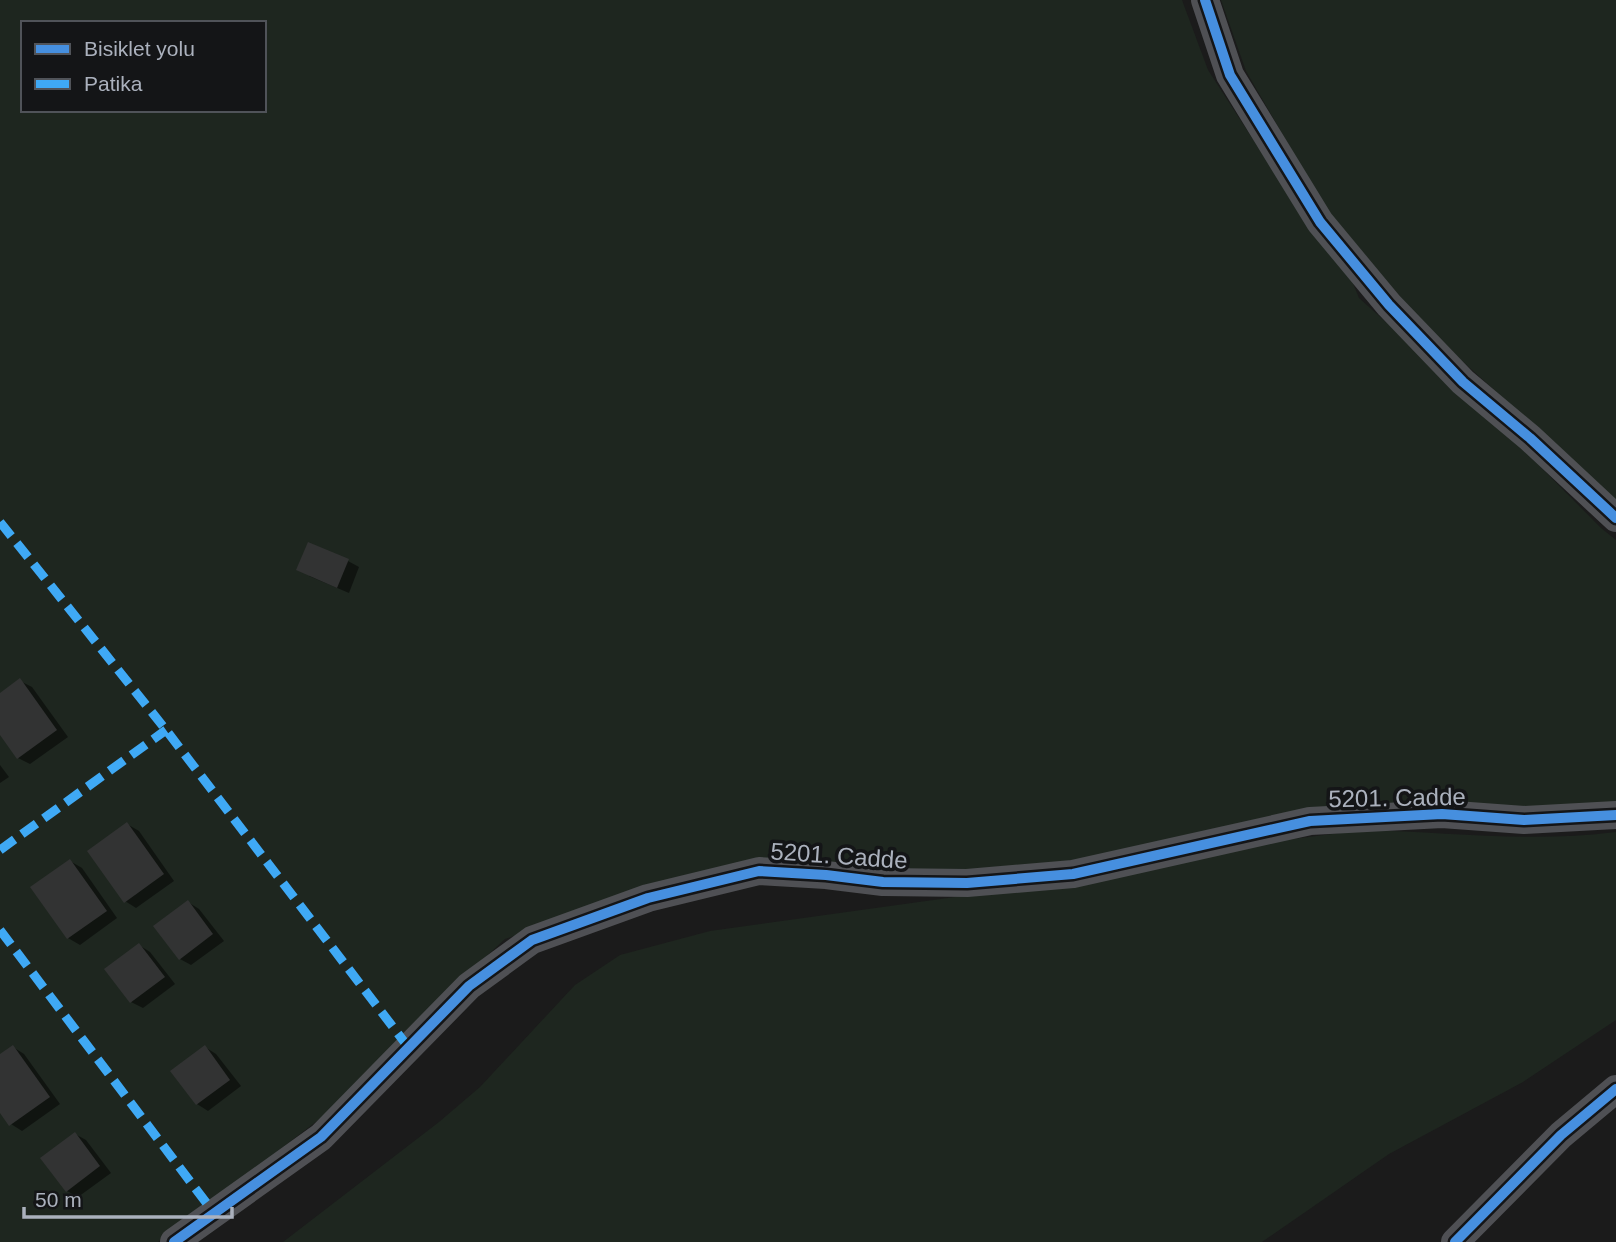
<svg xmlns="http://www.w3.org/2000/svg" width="1616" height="1242" viewBox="0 0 1616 1242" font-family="Helvetica,sans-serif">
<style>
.green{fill:#1e261f;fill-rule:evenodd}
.shadow{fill:#0007}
.building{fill:#323333}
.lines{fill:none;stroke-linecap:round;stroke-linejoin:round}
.minor{stroke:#4f5054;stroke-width:28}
.quiet{stroke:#3fa9f5;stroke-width:9;stroke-dasharray:18 9;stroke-linecap:butt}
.cycleway-casing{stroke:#141517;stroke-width:15}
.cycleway{stroke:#468fdf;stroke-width:10}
.labels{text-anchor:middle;stroke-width:7;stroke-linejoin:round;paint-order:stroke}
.street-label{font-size:24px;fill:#abb1bd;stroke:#141517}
</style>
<rect width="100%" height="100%" fill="#1b1b1b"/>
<g class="green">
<path d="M0,0H1182L1208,70L1293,201L1336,242L1359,298L1481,407L1601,528L1616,540V803L1563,808L1485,805L1082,861L953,876L720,869L505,939L424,1014L346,1099L158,1242H0ZM23,23H264V110H23Z"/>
<path d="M1221,0H1616V500L1429,331L1324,206L1246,71Z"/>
<path d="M1364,830C1448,832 1532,843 1616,832V1020L1523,1082L1389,1154L1262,1242H283L439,1122L480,1087L575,985L620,955L710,931L1113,875L1277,841Z"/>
</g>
<g class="shadow">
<path d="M348,561L359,567L349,593L309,576Z"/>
<path d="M20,681L32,687L68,737L30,764L18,758L0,732V695Z"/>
<path d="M0,765L9,777L0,783Z"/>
<path d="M127,824L139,831L174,881L136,908L125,901Z"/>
<path d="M70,861L82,868L117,918L80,945L68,938Z"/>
<path d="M188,902L199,909L224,941L191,965L180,959Z"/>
<path d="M139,945L150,952L175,984L143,1008L131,1002Z"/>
<path d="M13,1047L24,1054L60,1104L22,1131L11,1124L0,1110V1057Z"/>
<path d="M205,1047L216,1054L241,1086L208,1111L197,1104Z"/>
<path d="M75,1134L86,1140L111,1173L78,1197L67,1191Z"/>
</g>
<g class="building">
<path d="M308,542L349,559L337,588L296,570Z"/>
<path d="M20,678L57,730L17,759L0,735V693Z"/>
<path d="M127,822L164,874L124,903L87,851Z"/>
<path d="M70,859L107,911L67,939L30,887Z"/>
<path d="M188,900L213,934L179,960L153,926Z"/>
<path d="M139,943L165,977L130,1003L104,969Z"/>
<path d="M13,1045L50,1097L9,1126L0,1113V1054Z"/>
<path d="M205,1045L230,1080L196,1105L170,1071Z"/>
<path d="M75,1132L100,1166L66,1192L40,1158Z"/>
</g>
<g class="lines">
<g class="minor">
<path d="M1205,0L1230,75L1320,222L1389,305L1463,382L1530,438L1616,518"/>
<path d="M174,1242L321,1137L469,986L532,940L648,898L759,871L826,875L883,882L967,883L1073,874L1310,821L1442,814L1524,820L1616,815"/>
<path d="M1455,1242L1561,1135L1616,1089"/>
</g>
<g class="quiet">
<path d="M0,522L166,730L409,1048"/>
<path d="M0,850L166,730"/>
<path d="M0,930L214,1213"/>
</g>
<defs>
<g id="cycleway">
<path d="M1205,0L1230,75L1320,222L1389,305L1463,382L1530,438L1616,518"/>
<path d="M174,1242L321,1137L469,986L532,940L648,898L759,871L826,875L883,882L967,883L1073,874L1310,821L1442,814L1524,820L1616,815"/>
<path d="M1455,1242L1561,1135L1616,1089"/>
</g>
</defs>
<use href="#cycleway" class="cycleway-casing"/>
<use href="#cycleway" class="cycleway"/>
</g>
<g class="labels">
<g class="street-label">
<text transform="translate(1397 798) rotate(-1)" y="8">5201. Cadde</text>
<text transform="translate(839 856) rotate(4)" y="8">5201. Cadde</text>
</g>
</g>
<rect x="21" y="21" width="245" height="91" fill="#141517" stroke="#505359" stroke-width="2"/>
<rect x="35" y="44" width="35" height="10" fill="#468fdf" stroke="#505359" stroke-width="2"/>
<text x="84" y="56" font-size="21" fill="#abb1bd">Bisiklet yolu</text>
<rect x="35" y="79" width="35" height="10" fill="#3fa9f5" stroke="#505359" stroke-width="2"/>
<text x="84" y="91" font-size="21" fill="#abb1bd">Patika</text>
<path d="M24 1207v10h208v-10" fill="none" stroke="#abb1bd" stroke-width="3.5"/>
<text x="35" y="1207" font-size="21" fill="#abb1bd" stroke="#141517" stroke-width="5" paint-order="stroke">50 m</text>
</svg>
